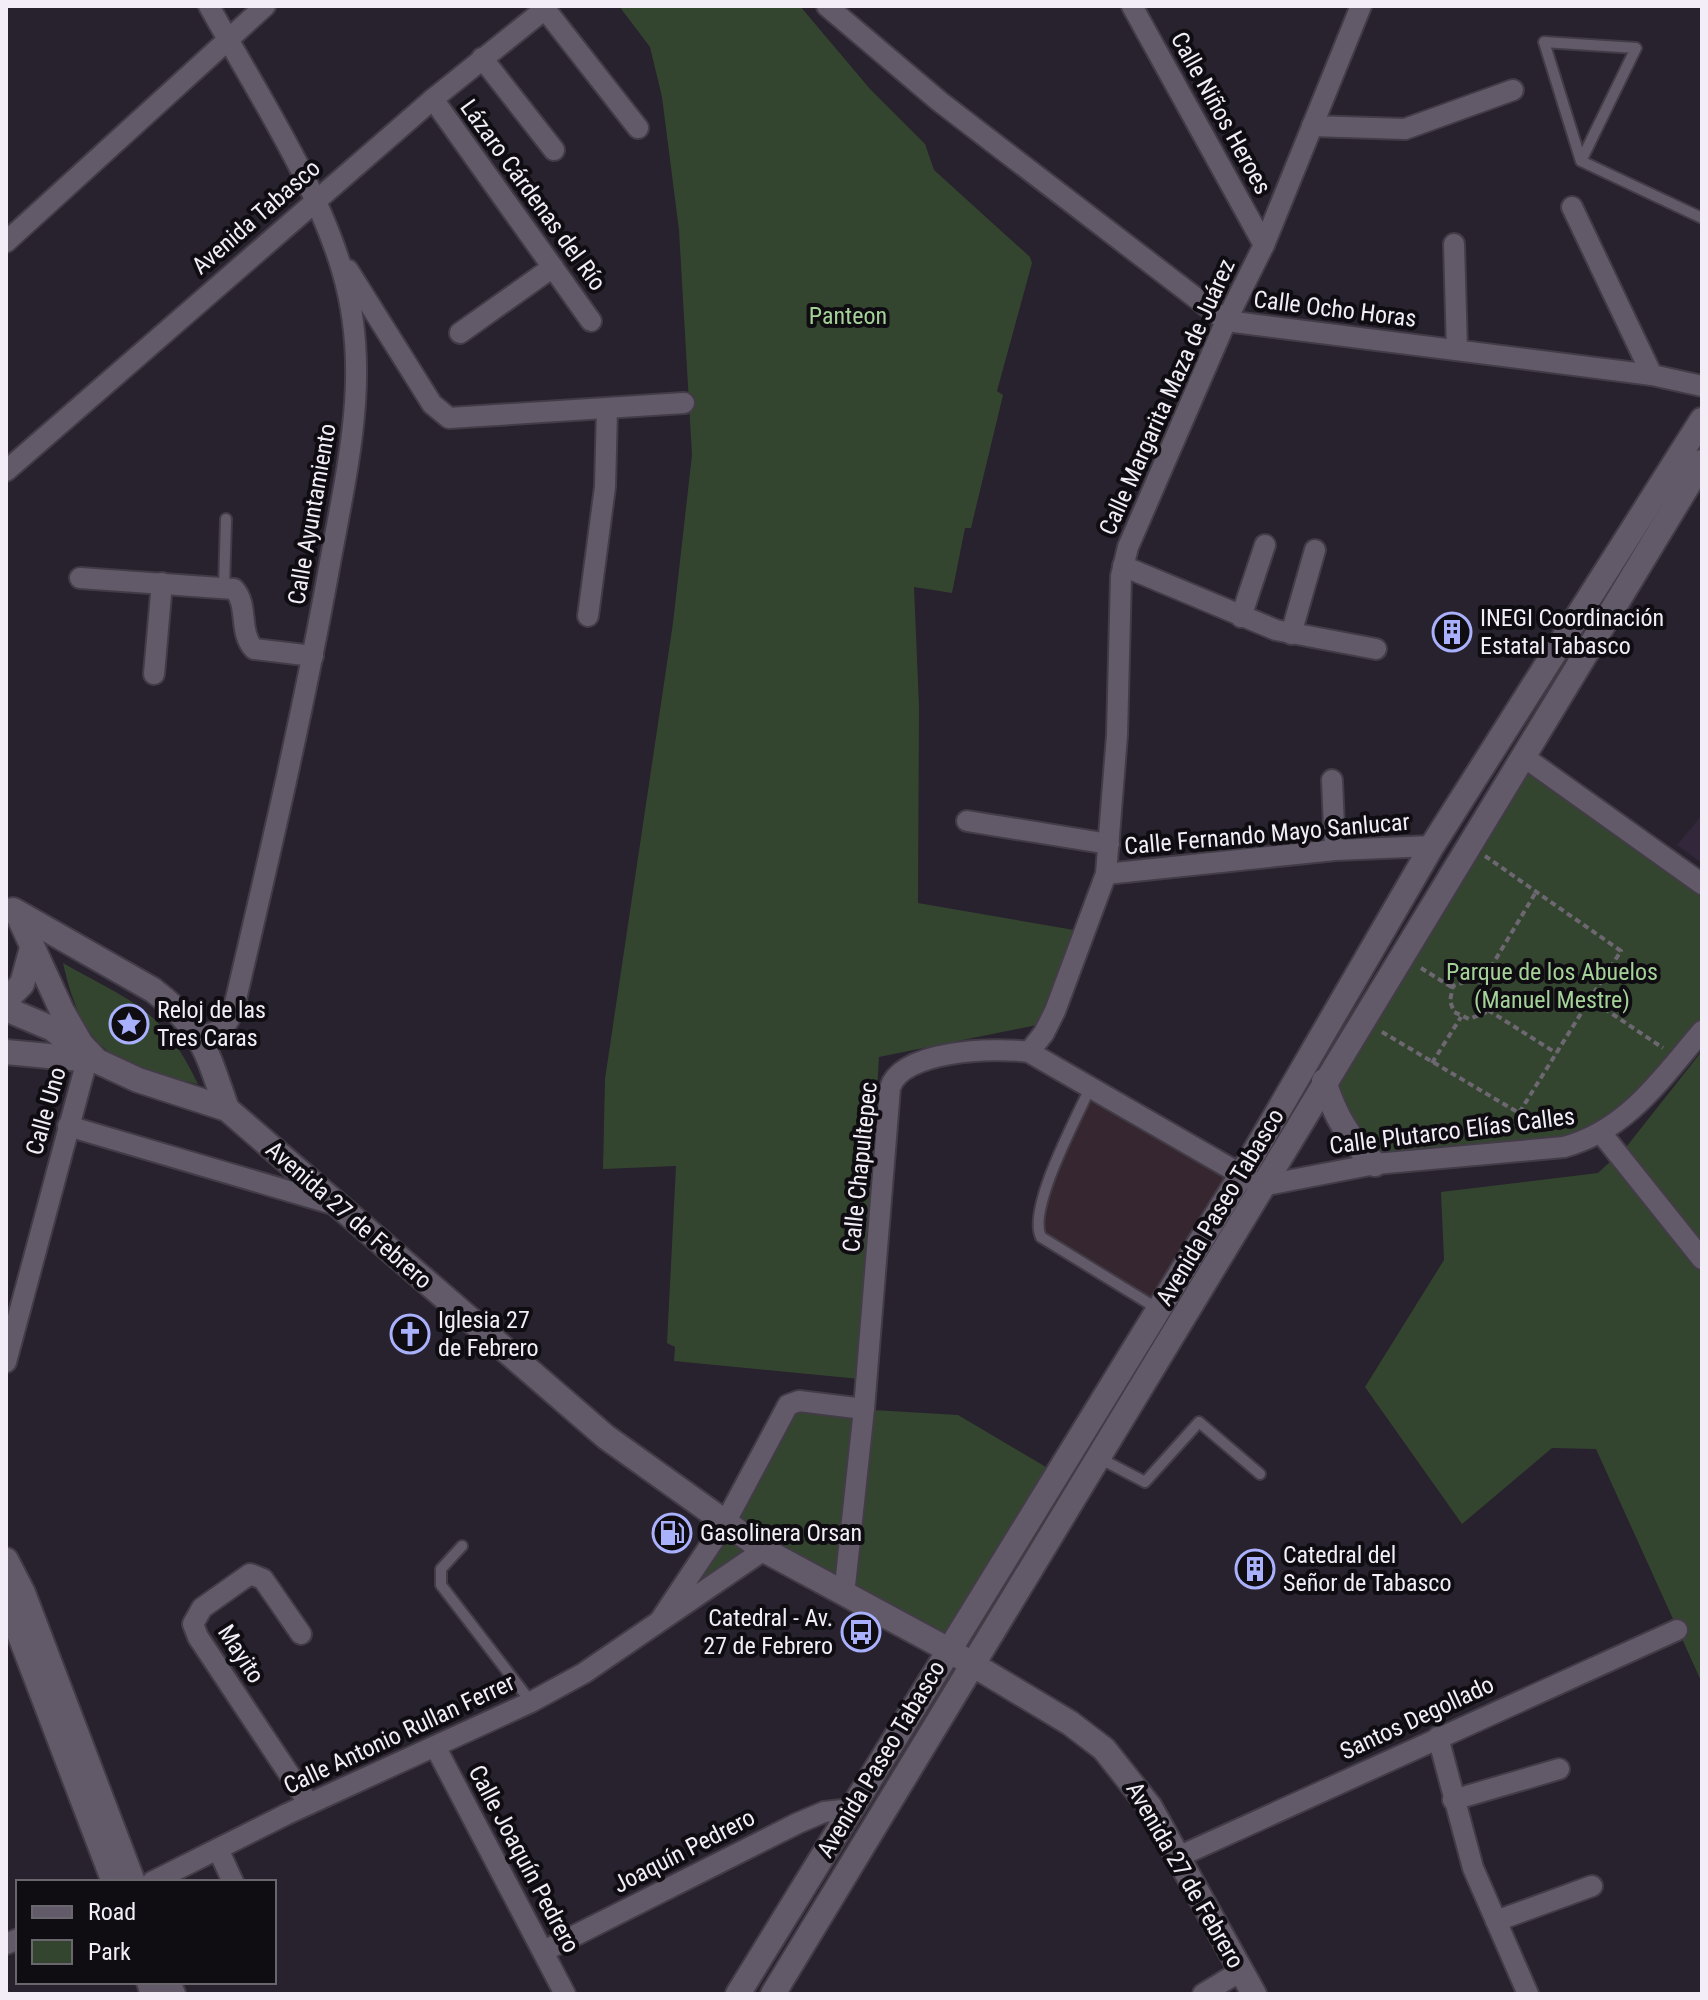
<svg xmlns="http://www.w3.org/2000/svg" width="1708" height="2000" viewBox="0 0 1708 2000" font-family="'Roboto Condensed',sans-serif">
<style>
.commercial{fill:#36262f}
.built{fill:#33283b}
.green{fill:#34452f}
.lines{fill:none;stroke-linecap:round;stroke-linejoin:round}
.lane-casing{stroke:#423c47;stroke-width:14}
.street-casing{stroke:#423c47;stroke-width:24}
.secondary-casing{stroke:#423c47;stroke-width:28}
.path{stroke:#6d6772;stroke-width:4;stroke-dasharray:6 4;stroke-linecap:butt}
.lane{stroke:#635a69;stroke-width:10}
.street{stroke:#635a69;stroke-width:20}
.secondary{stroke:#635a69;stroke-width:24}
.labels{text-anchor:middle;stroke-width:8;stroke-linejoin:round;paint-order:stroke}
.street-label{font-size:24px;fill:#f2edf6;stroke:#0f0c12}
.park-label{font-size:24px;fill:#a4d298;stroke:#0f0c12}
.poi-label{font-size:24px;fill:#f2edf6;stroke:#0f0c12;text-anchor:start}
</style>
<rect width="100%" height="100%" fill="#28212e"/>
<path class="commercial" d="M1091,1092L1235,1177L1157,1305L1044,1235L1041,1230L1045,1198Z"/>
<path class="built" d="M1702,815V863L1677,845Z"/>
<g class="green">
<path d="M619,6H800L870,89L925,144L934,170L1030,257L1032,263L997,391L1003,395L971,528H965L952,593L914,587L919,706L918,903L1074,930L1037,1025L879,1057L860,1379L674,1361L675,1347L667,1343L676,1166L603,1169L605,1079L673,623L692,455L679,230L662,97L650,47Z"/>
<path d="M1524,757L1702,883V1030L1602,1134L1375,1164L1324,1081Z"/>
<path d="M63,963C133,1003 161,1007 198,1084C114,1066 83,1052 63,963Z"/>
<path d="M1702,1051V1683L1596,1449L1552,1448L1462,1524L1365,1387L1444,1260L1441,1192L1598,1173L1627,1146Z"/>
<path d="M788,1405L958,1415L1056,1473L947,1649L764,1551L661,1619Z"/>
</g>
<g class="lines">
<defs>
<g id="lane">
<path d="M1581,161L1636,48L1544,42L1581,161L1702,218"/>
<path d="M224,588L226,519"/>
<path d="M1090,1088C1077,1117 1027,1209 1041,1237L1158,1309"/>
<path d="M1099,1458L1145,1482L1199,1422L1260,1474"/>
<path d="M462,1546L441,1569V1585L531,1702"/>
</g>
<g id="street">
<path d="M827,6L939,101L1226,321L1652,375L1702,386"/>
<path d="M1132,6L1264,245"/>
<path d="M482,58L554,150"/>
<path d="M433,99L591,321"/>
<path d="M1312,126L1405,129L1513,90"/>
<path d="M1572,207L1652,375"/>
<path d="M6,242L265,6"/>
<path d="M1454,244L1457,350"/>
<path d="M348,270L432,404L449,418L684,403"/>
<path d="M460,333L553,267"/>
<path d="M6,471L433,99L545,9L638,128"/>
<path d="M1123,566L1276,630L1376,649"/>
<path d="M80,578L234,589C249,605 238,632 254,649L313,656"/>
<path d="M588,616L605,487L607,410"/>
<path d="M1241,617L1265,545"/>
<path d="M1291,634L1315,550"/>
<path d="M154,674L162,583"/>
<path d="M1524,757L1702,884"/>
<path d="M1332,780L1335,850"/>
<path d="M967,821L1109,844"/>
<path d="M1106,874L1335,850L1432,846"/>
<path d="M201,1035C225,1033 231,1021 236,999C269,857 302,717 328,574C346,472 373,373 342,270C316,182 254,87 209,6"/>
<path d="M1029,1052L1044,1033L1055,1011L1106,874L1117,735L1121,576L1128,547L1226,321L1264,245L1361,6"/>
<path d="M68,1126L336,1205"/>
<path d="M1602,1134L1702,1259"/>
<path d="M6,1362L87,1060"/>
<path d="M844,1595L864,1409"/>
<path d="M661,1619L725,1523L788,1405L799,1401L864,1409L890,1088C901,1050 995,1047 1029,1052L1261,1186L1375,1164L1564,1147C1627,1130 1661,1079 1702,1031"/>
<path d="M301,1634L263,1579L250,1574L202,1608L193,1624L198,1637L309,1804"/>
<path d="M1438,1737L1473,1868L1528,1994"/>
<path d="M436,1748L565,1994"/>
<path d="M1453,1800L1559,1769"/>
<path d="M218,1849L233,1882"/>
<path d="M1180,1856L1677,1630"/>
<path d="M152,1882L287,1814L531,1702L584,1673L764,1550"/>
<path d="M1496,1921L1592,1886"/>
<path d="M6,1944L18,1939"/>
<path d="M544,1951L798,1823L824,1812L852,1809"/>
<path d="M1203,1994L1241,1971"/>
</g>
<g id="secondary">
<path d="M13,910L153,990C204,1029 206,1051 227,1109"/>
<path d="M17,913L62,1011L81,1044L97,1061L138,1080L227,1109L606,1437L764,1550L947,1649L1070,1723L1104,1749L1150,1807L1254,1994"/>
<path d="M6,1000L22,984L32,948"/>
<path d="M6,1009L53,1029L77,1050"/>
<path d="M6,1052L91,1060"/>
<path d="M1324,1081C1335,1116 1348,1138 1375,1164"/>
<path d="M6,1560L23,1593L133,1882"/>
<path d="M6,1599L114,1882"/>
<path d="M149,1982L153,1994"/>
<path d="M168,1982L173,1994"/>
<path d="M738,1994L1240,1177L1432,846L1702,420"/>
<path d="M773,1994L1702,462"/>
</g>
</defs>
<use href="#lane" class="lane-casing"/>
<use href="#street" class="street-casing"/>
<use href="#secondary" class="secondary-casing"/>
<g class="path">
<path d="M1485,856L1621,951L1590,999L1663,1048"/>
<path d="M1421,968L1453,988"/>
<path d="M1482,982L1488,994L1485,1013L1469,1019L1454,1012L1450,1001L1453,986L1467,981L1482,982L1536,892"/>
<path d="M1488,1010L1556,1053"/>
<path d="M1382,1032L1519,1113L1590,999"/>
<path d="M1432,1063L1461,1017"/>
</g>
<use href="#lane" class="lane"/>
<use href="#street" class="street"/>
<use href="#secondary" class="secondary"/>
</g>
<defs>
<symbol id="building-ring" viewBox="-11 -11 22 22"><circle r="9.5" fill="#0f0c12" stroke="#a9b0fc" stroke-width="1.5"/><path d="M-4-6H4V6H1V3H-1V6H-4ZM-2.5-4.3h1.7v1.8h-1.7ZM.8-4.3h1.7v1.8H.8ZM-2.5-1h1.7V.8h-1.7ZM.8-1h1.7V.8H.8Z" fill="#a9b0fc"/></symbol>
<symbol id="sight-ring" viewBox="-11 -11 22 22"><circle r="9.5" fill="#0f0c12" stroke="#a9b0fc" stroke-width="1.5"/><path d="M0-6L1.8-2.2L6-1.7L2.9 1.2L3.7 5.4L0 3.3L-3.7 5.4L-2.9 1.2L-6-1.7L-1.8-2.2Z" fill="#a9b0fc"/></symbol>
<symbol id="church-ring" viewBox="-11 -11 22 22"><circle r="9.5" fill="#0f0c12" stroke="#a9b0fc" stroke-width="1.5"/><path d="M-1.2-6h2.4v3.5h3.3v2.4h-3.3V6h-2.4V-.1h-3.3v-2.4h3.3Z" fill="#a9b0fc"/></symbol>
<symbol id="fuel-ring" viewBox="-11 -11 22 22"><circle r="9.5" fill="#0f0c12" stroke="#a9b0fc" stroke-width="1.5"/><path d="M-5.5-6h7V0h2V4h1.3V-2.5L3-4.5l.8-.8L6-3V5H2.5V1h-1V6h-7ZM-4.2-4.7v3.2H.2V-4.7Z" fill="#a9b0fc"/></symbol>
<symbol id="bus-ring" viewBox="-11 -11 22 22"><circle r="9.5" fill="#0f0c12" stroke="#a9b0fc" stroke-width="1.5"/><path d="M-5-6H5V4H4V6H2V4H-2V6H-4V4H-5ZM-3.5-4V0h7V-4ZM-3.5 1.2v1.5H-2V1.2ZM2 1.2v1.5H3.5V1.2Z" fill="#a9b0fc"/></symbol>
</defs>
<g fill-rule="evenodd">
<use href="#building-ring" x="1430" y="610" width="44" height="44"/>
<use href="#sight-ring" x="107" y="1002" width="44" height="44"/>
<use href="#church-ring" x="388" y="1312" width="44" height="44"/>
<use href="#fuel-ring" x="650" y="1511" width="44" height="44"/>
<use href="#building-ring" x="1233" y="1547" width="44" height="44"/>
<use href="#bus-ring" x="839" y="1610" width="44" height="44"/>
</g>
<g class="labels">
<g class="street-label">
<text transform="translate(1221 113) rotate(61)" y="8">Calle Niños Heroes</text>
<text transform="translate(533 195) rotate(54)" y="8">Lázaro Cárdenas del Río</text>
<text transform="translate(256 217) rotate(-41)" y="8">Avenida Tabasco</text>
<text transform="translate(1335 309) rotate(7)" y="8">Calle Ocho Horas</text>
<text transform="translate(1167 397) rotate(-66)" y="8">Calle Margarita Maza de Juárez</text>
<text transform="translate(312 514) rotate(-80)" y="8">Calle Ayuntamiento</text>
<text transform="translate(1267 834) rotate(-5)" y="8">Calle Fernando Mayo Sanlucar</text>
<text transform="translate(46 1111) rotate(-74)" y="8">Calle Uno</text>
<text transform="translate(1452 1131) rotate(-7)" y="8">Calle Plutarco Elías Calles</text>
<text transform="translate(860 1167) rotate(-84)" y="8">Calle Chapultepec</text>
<text transform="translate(1220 1207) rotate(-59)" y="8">Avenida Paseo Tabasco</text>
<text transform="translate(349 1215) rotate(41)" y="8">Avenida 27 de Febrero</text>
<text transform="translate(241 1654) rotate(57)" y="8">Mayito</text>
<text transform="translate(1417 1718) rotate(-25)" y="8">Santos Degollado</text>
<text transform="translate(399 1734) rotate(-25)" y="8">Calle Antonio Rullan Ferrer</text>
<text transform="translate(881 1759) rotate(-59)" y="8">Avenida Paseo Tabasco</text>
<text transform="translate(684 1851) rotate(-27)" y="8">Joaquín Pedrero</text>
<text transform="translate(524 1859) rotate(62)" y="8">Calle Joaquín Pedrero</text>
<text transform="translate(1185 1875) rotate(60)" y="8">Avenida 27 de Febrero</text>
</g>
<g class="park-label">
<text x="848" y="324">Panteon</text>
<text x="1552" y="980">Parque de los Abuelos<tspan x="1552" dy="28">(Manuel Mestre)</tspan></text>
</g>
<g class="poi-label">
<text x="1480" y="626">INEGI Coordinación<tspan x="1480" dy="28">Estatal Tabasco</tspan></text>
<text x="157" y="1018">Reloj de las<tspan x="157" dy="28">Tres Caras</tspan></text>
<text x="438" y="1328">Iglesia 27<tspan x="438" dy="28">de Febrero</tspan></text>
<text x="700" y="1541">Gasolinera Orsan</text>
<text x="1283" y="1563">Catedral del<tspan x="1283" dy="28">Señor de Tabasco</tspan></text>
<text x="833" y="1626" text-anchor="end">Catedral - Av.<tspan x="833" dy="28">27 de Febrero</tspan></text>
</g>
</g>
<rect width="1708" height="2000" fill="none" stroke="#f2edf6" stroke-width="16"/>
<rect x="16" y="1880" width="260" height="104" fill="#0f0c12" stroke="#6a666d" stroke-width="2"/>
<rect x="32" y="1906" width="40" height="12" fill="#635a69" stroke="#6a666d" stroke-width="2"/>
<text x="88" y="1920" font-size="24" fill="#f2edf6">Road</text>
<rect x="32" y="1940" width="40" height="24" fill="#34452f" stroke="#6a666d" stroke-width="2"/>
<text x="88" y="1960" font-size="24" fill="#f2edf6">Park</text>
</svg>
